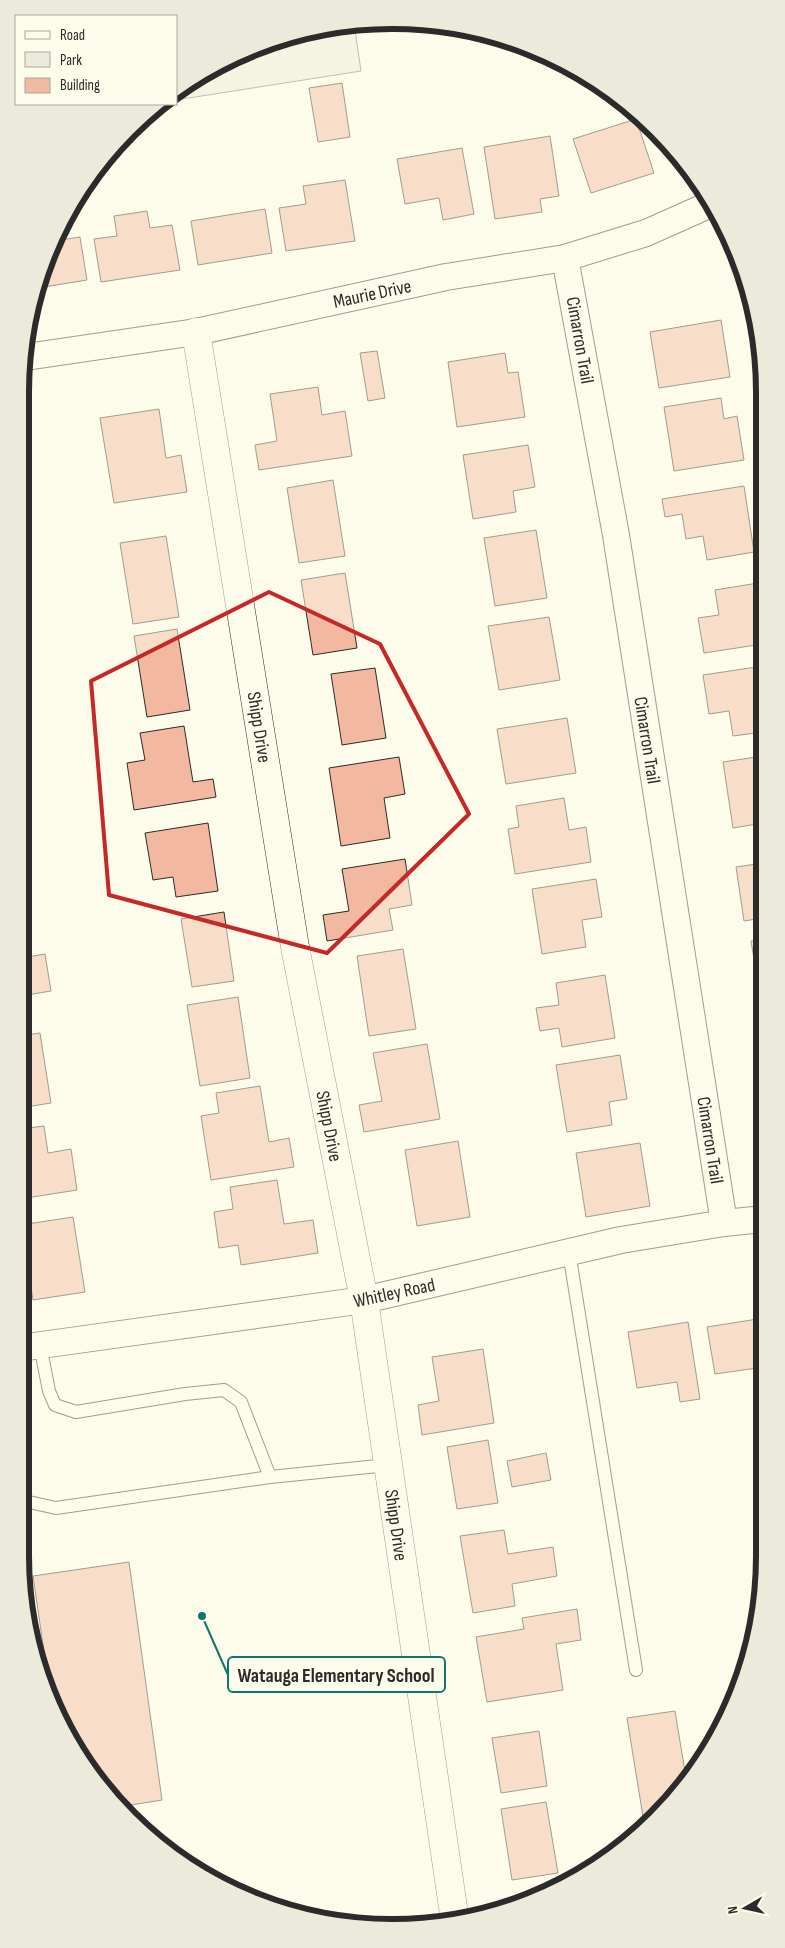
<svg xmlns="http://www.w3.org/2000/svg" width="785" height="1948" viewBox="0 0 785 1948" font-family="'Sofia Sans Condensed',sans-serif">
<style>
.green{fill:#ecebdb;stroke:#74746e}
.building{fill:#f2b8a0;stroke:#2b2b2b}
.lines{fill:none;stroke-linecap:round;stroke-linejoin:round}
.service-casing{stroke:#2b2b2b;stroke-width:14}
.minor-casing{stroke:#2b2b2b;stroke-width:28}
.tertiary-casing{stroke:#2b2b2b;stroke-width:29}
.service{stroke:#fdfbea;stroke-width:12}
.minor{stroke:#fdfbea;stroke-width:26}
.tertiary{stroke:#fdfbea;stroke-width:28}
.marked{fill:none;stroke:#c62828;stroke-width:4;stroke-linejoin:round}
.labels{text-anchor:middle;stroke-width:4;stroke-linejoin:round;paint-order:stroke}
.street-label{font-size:19px;fill:#2b2b2b;stroke:#fdfbea}
.rim{fill:none;stroke:#2b2b2b;stroke-width:6}
.leader{fill:none;stroke:#0f766e;stroke-width:2}
.callout-dot{fill:#0f766e;stroke:#fdfbea;stroke-width:2}
.callout{fill:#fdfbea;stroke:#0f766e;stroke-width:2}
.callout-label{font-size:20px;text-anchor:middle;font-weight:bold;fill:#2b2b2b}
</style>
<rect width="100%" height="100%" fill="#fdfbea"/>
<path class="green" d="M354,23L361,71L176,100V90L228,59L296,33Z"/>
<g class="building">
<path d="M478,32L503,38V40L477,35Z"/>
<path d="M342,83L350,137L318,142L309,88Z"/>
<path d="M636,119L654,173L591,193L573,139Z"/>
<path d="M550,136L559,196L540,199L542,212L495,219L484,147Z"/>
<path d="M462,148L474,214L443,220L439,198L405,204L397,159Z"/>
<path d="M345,180L355,241L286,251L279,208L306,204L303,186Z"/>
<path d="M265,209L272,253L198,265L191,221Z"/>
<path d="M147,211L150,228L172,225L180,270L101,282L94,239L117,236L114,216Z"/>
<path d="M80,237L87,280L38,288L41,309L34,310L40,273L54,241Z"/>
<path d="M721,320L730,377L659,388L650,332Z"/>
<path d="M377,351L385,398L368,401L360,353Z"/>
<path d="M505,353L508,373L518,372L525,417L457,427L448,362Z"/>
<path d="M318,387L322,415L345,411L352,456L259,470L255,445L277,441L270,394Z"/>
<path d="M721,398L724,419L737,416L744,460L674,471L664,407Z"/>
<path d="M159,409L166,458L181,455L187,492L114,503L100,418Z"/>
<path d="M528,445L535,487L513,491L516,512L473,519L463,455Z"/>
<path d="M333,480L345,556L299,563L287,488Z"/>
<path d="M744,486L754,552L707,560L703,536L686,539L682,514L665,517L662,499Z"/>
<path d="M536,530L547,598L495,606L484,538Z"/>
<path d="M166,536L179,617L133,624L120,543Z"/>
<path d="M345,573L357,648L313,655L301,580Z"/>
<path d="M758,583L762,612L763,644L704,653L698,618L719,615L715,590Z"/>
<path d="M549,617L560,680L499,690L488,626Z"/>
<path d="M177,629L190,710L147,717L134,636Z"/>
<path d="M763,666V732L733,736L729,711L709,714L703,675Z"/>
<path d="M375,668L386,738L342,745L331,674Z"/>
<path d="M567,718L576,773L506,784L497,729Z"/>
<path d="M184,726L193,782L213,779L216,797L134,810L127,763L145,760L140,733Z"/>
<path d="M763,756V823L733,828L723,762Z"/>
<path d="M399,757L405,794L384,798L390,838L341,846L329,768Z"/>
<path d="M564,798L569,830L586,827L591,862L515,874L508,829L519,827L516,806Z"/>
<path d="M208,823L218,891L176,897L173,877L153,880L145,833Z"/>
<path d="M405,859L412,905L389,909L393,930L327,941L323,915L349,911L342,869Z"/>
<path d="M763,863V918L744,921L736,867Z"/>
<path d="M596,879L602,917L582,920L586,947L542,954L532,889Z"/>
<path d="M224,912L234,981L192,987L181,919Z"/>
<path d="M763,939V982L758,983L751,941Z"/>
<path d="M403,949L416,1029L369,1036L357,956Z"/>
<path d="M20,954L21,958L45,954L51,991L27,995L31,1016L20,1017Z"/>
<path d="M605,975L615,1038L562,1047L559,1028L540,1031L536,1008L559,1005L556,983Z"/>
<path d="M238,997L250,1078L200,1086L187,1005Z"/>
<path d="M40,1033L51,1103L20,1108V1036Z"/>
<path d="M427,1044L440,1119L364,1132L359,1105L382,1101L373,1053Z"/>
<path d="M620,1055L627,1099L609,1102L612,1125L567,1132L556,1065Z"/>
<path d="M260,1086L269,1142L289,1138L294,1167L211,1180L201,1116L219,1113L216,1093Z"/>
<path d="M44,1126L48,1153L71,1149L77,1190L20,1199V1129Z"/>
<path d="M458,1141L470,1217L417,1226L405,1150Z"/>
<path d="M640,1143L650,1206L586,1217L576,1153Z"/>
<path d="M277,1180L284,1224L313,1220L318,1253L241,1265L238,1245L219,1248L214,1212L233,1209L230,1187Z"/>
<path d="M73,1217L85,1292L33,1300L21,1225Z"/>
<path d="M764,1318V1367L715,1374L707,1327Z"/>
<path d="M688,1322L700,1399L680,1402L677,1382L637,1388L628,1332Z"/>
<path d="M483,1349L494,1423L422,1435L418,1405L439,1401L432,1357Z"/>
<path d="M488,1440L498,1503L457,1509L447,1447Z"/>
<path d="M546,1453L551,1480L512,1487L507,1461Z"/>
<path d="M504,1530L508,1554L553,1547L557,1576L512,1584L515,1606L473,1613L460,1536Z"/>
<path d="M129,1562L162,1800L119,1807L112,1801L70,1741L51,1699L33,1576Z"/>
<path d="M577,1609L581,1640L556,1644L563,1690L487,1702L476,1637L524,1629L522,1618Z"/>
<path d="M675,1711L687,1784L645,1829L627,1718Z"/>
<path d="M539,1731L547,1786L501,1793L492,1738Z"/>
<path d="M546,1802L558,1873L512,1880L501,1809Z"/>
</g>
<g class="lines">
<defs>
<g id="service">
<path d="M569,1252L636,1670"/>
<path d="M40,1345L49,1391L55,1405L76,1412L185,1394L224,1390L241,1402L270,1477L388,1465"/>
<path d="M20,1500L56,1508L270,1477"/>
</g>
<g id="minor">
<path d="M565,258L616,535L724,1223"/>
<path d="M26,357L196,332L446,277L565,258L646,233L711,204"/>
<path d="M20,1348L364,1300L621,1240L724,1223L764,1219"/>
</g>
<path id="tertiary" d="M196,332L295,947L364,1300L455,1921"/>
</defs>
<use href="#service" class="service-casing"/>
<use href="#minor" class="minor-casing"/>
<use href="#tertiary" class="tertiary-casing"/>
<use href="#service" class="service"/>
<use href="#minor" class="minor"/>
<use href="#tertiary" class="tertiary"/>
</g>
<path d="M0 0H785V1948H0ZM269,592L380,644L469,814L327,953L109,895L91,681Z" fill="#fdfbea" fill-opacity=".55" fill-rule="evenodd"/>
<path class="marked" d="M269,592L380,644L469,814L327,953L109,895L91,681Z"/>
<g class="labels">
<g class="street-label">
<text transform="translate(372 293) rotate(-12)" y="7">Maurie Drive</text>
<text transform="translate(581 340) rotate(80)" y="7">Cimarron Trail</text>
<text transform="translate(260 727) rotate(81)" y="7">Shipp Drive</text>
<text transform="translate(648 740) rotate(81)" y="7">Cimarron Trail</text>
<text transform="translate(330 1126) rotate(79)" y="7">Shipp Drive</text>
<text transform="translate(711 1140) rotate(81)" y="7">Cimarron Trail</text>
<text transform="translate(394 1292) rotate(-12)" y="7">Whitley Road</text>
<text transform="translate(397 1525) rotate(82)" y="7">Shipp Drive</text>
</g>
</g>
<path d="M0 0H785V1948H0ZM392 29H393A363 363 0 0 1 756 392V1556A363 363 0 0 1 393 1919H392A363 363 0 0 1 29 1556V392A363 363 0 0 1 392 29Z" fill="#eceadb" fill-rule="evenodd"/>
<path class="rim" d="M392 29H393A363 363 0 0 1 756 392V1556A363 363 0 0 1 393 1919H392A363 363 0 0 1 29 1556V392A363 363 0 0 1 392 29Z"/>
<path class="leader" d="M202 1616L228 1675"/>
<circle class="callout-dot" cx="202" cy="1616" r="5"/>
<rect class="callout" x="228" y="1657" width="217" height="35" rx="5"/>
<g class="callout-label">
<text x="336" y="1682">Watauga Elementary School</text>
</g>
<rect x="15" y="15" width="162" height="90" fill="#fdfbea" stroke="#a9a89e"/>
<rect x="25" y="31" width="25" height="8" fill="#fdfbea" stroke="#a9a89e"/>
<text x="60" y="40" font-size="15" fill="#2b2b2b">Road</text>
<rect x="25" y="52" width="25" height="15" fill="#ecebdb" stroke="#a9a89e"/>
<text x="60" y="65" font-size="15" fill="#2b2b2b">Park</text>
<rect x="25" y="78" width="25" height="15" fill="#f2b8a0" stroke="#a9a89e"/>
<text x="60" y="90" font-size="15" fill="#2b2b2b">Building</text>
<g transform="translate(745 1908) rotate(261)" stroke="#fdfbea" stroke-width="4" paint-order="stroke">
<path d="M0-4L9 19L0 12L-9 19Z" fill="#2b2b2b"/>
<text y="-8" font-size="14" font-weight="bold" text-anchor="middle" fill="#2b2b2b">N</text>
</g>
</svg>
